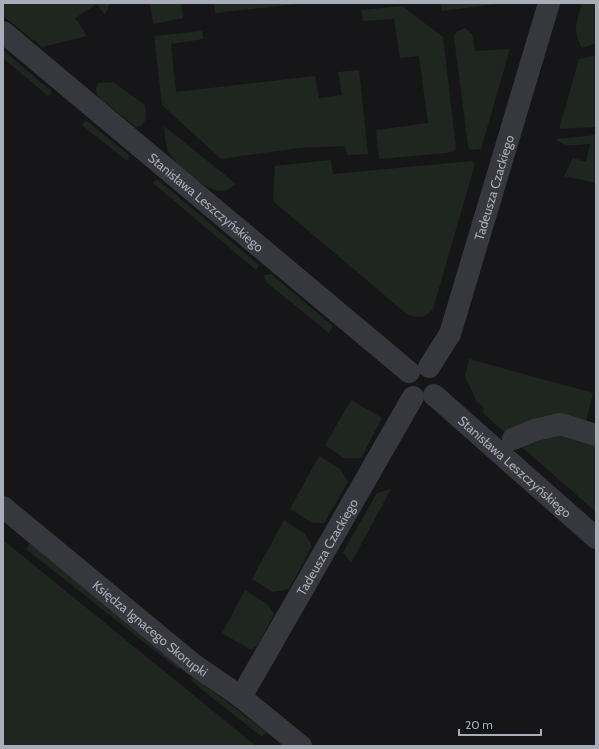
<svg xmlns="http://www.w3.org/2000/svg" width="599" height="749" viewBox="0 0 599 749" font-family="Cabin,sans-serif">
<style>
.green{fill:#1e261f}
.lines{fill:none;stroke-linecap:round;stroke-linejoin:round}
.minor{stroke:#37383d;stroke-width:22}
.labels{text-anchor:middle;stroke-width:3.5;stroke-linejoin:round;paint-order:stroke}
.street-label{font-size:13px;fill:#a8adb8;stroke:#111113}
</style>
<rect width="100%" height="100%" fill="#161618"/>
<g class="green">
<path d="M3,3H110L105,15L97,4L75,18L87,36L42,47L3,16Z"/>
<path d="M150,3H181L183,18L153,24Z"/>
<path d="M214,3H309L215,13Z"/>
<path d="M441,3H506L442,11Z"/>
<path d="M582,3H596V43L582,48C572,29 577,22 582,3Z"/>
<path d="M402,6L443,37L456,148L454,151L447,153L379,159L376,130L428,123L419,56L400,58L394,19L363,21L361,10Z"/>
<path d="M465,28L472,34L475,51L510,49L481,149L470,150L468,146L454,37L456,32Z"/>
<path d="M202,31L203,39L171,44L176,92L315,76L319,98L342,95L338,72L359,70L368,154L348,155L344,146L299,148L221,159L162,105L154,36Z"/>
<path d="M3,50L51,91V94L48,96L3,58Z"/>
<path d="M596,55V127L559,129L579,59Z"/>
<path d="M113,82L145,105L146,119L142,125L136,127L97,96L96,88L98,83Z"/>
<path d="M86,120L130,156L127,161L82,125Z"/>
<path d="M164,126L236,184C230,188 226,191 219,191C207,191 173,162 168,151C165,144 165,134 164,126Z"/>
<path d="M596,135V183L564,176L573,158L586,162L590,144C578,144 565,149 556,139Z"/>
<path d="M331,160L333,174L472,161L475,164L433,309C425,318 420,318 408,315L273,201L275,166Z"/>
<path d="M157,179L259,265L256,270L153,183Z"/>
<path d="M271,274L333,326L329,333L265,281L264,275Z"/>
<path d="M469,359L593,393L586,422L596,442V512L484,414L482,411L485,409L477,402L465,377Z"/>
<path d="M351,400L382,418L361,458H344L325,445Z"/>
<path d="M319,456L340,469L348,482L324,523H312L290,509Z"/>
<path d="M391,489L351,563L343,552L377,493Z"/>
<path d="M284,520L305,534L312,546L289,589L273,592L252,579Z"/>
<path d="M3,540L256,746H3Z"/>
<path d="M30,543L181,666L178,669L26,549Z"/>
<path d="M245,590L267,604L274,614L259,644L251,650L222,633Z"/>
<path d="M194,677L266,732L262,737L191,681Z"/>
</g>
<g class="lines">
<g class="minor">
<path id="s1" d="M3,32L409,372"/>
<path id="s2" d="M429,367L450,334L549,3"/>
<path id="s3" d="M434,395L596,538"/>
<path d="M513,439L535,430L560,424L596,435"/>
<path id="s4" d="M3,507L193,664L241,697L301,746"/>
<path id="s5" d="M241,697L413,397"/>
</g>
</g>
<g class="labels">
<g class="street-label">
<text dy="5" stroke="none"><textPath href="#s2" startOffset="192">Tadeusza Czackiego</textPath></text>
<text dy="5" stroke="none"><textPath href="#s1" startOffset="265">Stanisława Leszczyńskiego</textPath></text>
<text dy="5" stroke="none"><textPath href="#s3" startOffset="108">Stanisława Leszczyńskiego</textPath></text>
<text dy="5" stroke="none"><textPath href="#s5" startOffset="173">Tadeusza Czackiego</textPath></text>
<text dy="5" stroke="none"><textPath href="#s4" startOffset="191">Księdza Ignacego Skorupki</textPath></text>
</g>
</g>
<rect width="599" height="749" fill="none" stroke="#a8adb8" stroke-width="8"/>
<path d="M459 729v6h82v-6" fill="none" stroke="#a8adb8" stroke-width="2"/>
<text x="465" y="729" font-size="12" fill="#a8adb8" stroke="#111113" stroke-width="3" paint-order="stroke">20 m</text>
</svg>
